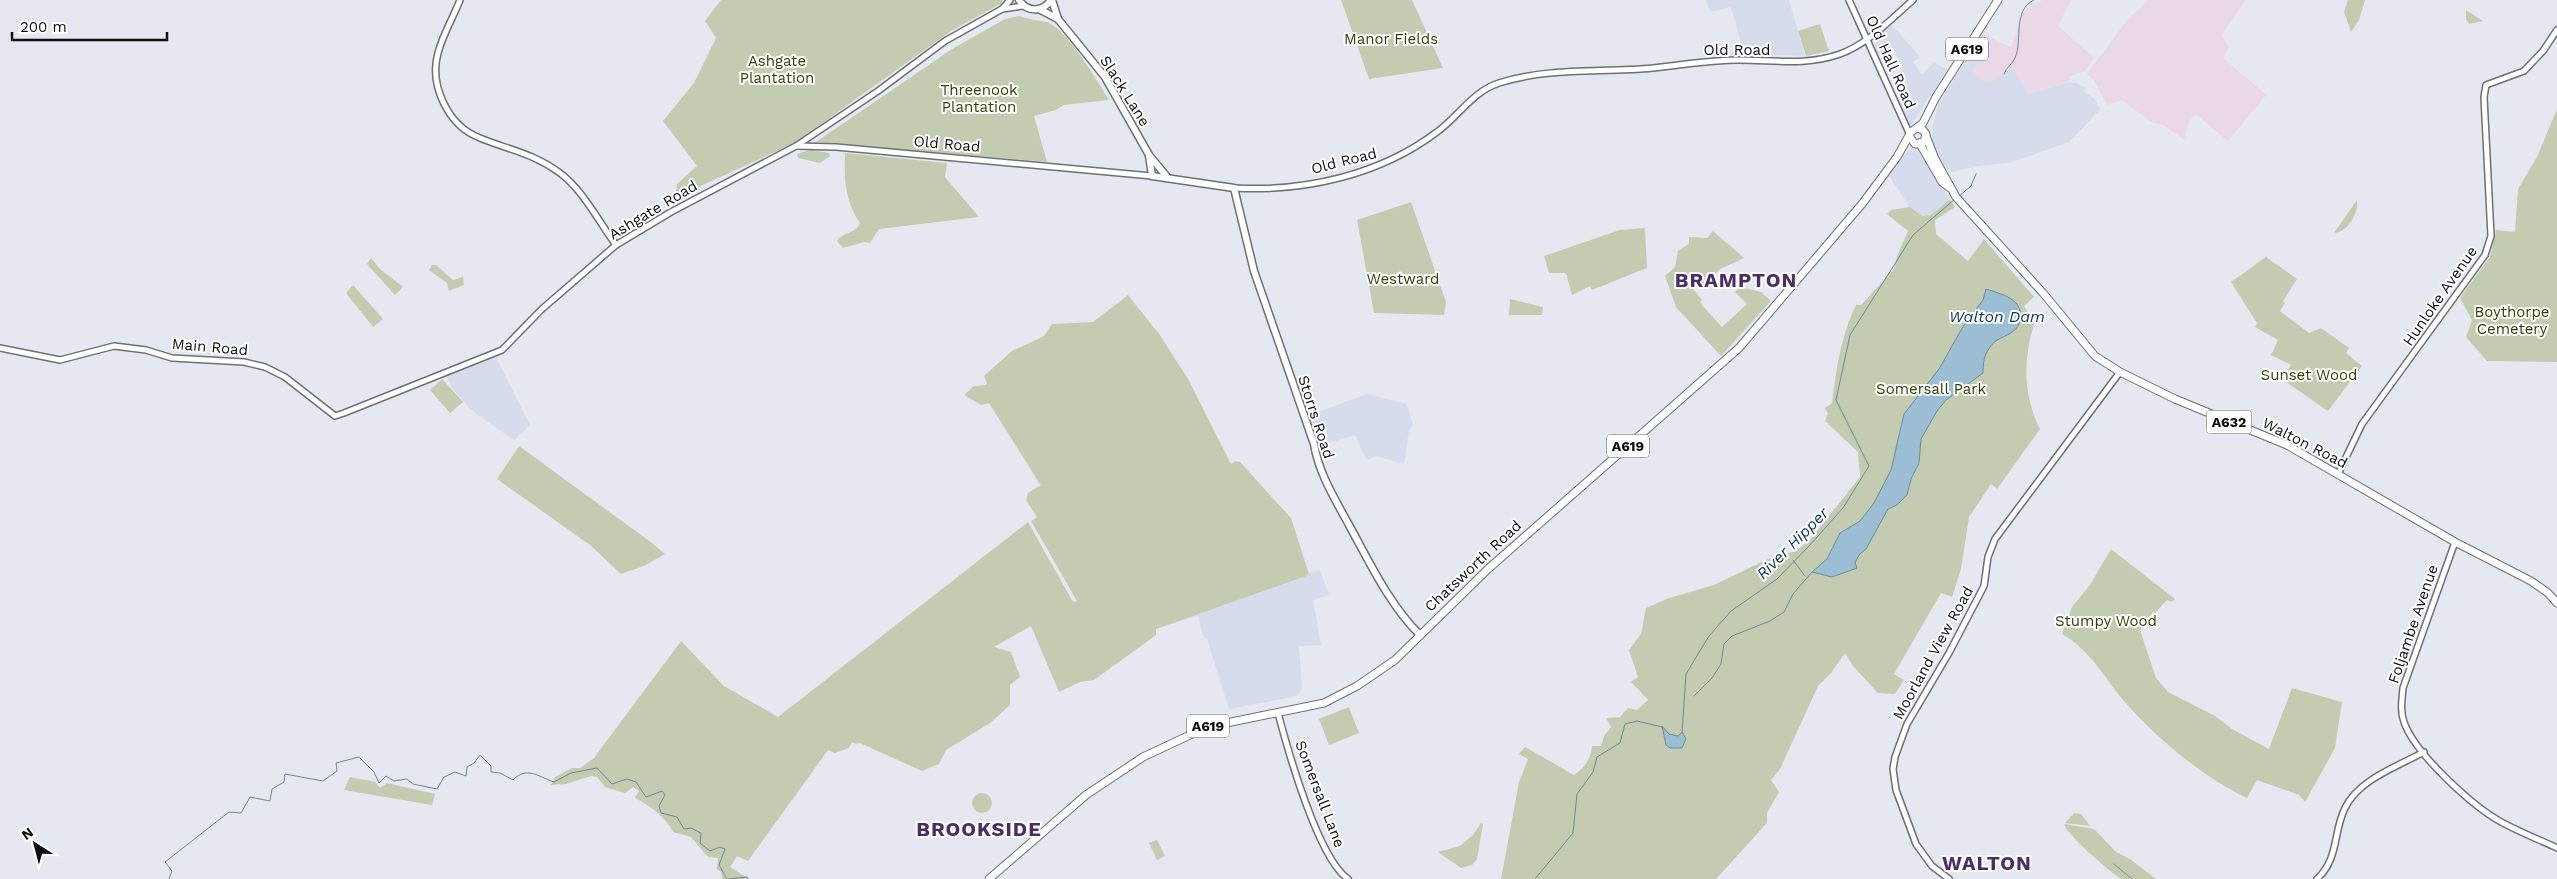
<svg xmlns="http://www.w3.org/2000/svg" width="2557" height="879" viewBox="0 0 2557 879" font-family="'Work Sans',sans-serif">
<style>
.built{fill:#d7dcec}
.industrial{fill:#ead8e8}
.green{fill:#c3ccb1}
.water{fill:#9bbed4;stroke:#708999}
.lines{fill:none;stroke-linecap:round;stroke-linejoin:round}
.stream{stroke:#708999;stroke-width:1}
.tertiary-casing{stroke:#6d7077;stroke-width:8}
.secondary-casing{stroke:#6d7077;stroke-width:9}
.primary-casing{stroke:#6d7077;stroke-width:9}
.trunk-casing{stroke:#6d7077;stroke-width:9}
.tertiary{stroke:#fff;stroke-width:5}
.secondary{stroke:#fff;stroke-width:6}
.primary{stroke:#fff;stroke-width:7}
.trunk{stroke:#fff;stroke-width:7}
.labels{text-anchor:middle;stroke-width:4;stroke-linejoin:round;paint-order:stroke}
.shield{fill:#fff;stroke:#555658;stroke-width:1}
.shield-label{font-size:14px;font-weight:bold;fill:#0c0d10}
.park-label{font-size:15px;fill:#324007;stroke:#fff}
.street-label{font-size:15px;fill:#0c0d10;stroke:#fff}
.water-label{font-size:16px;font-style:italic;fill:#07364d;stroke:#fff}
.district-label{font-size:20px;font-weight:bold;letter-spacing:1px;fill:#4c2e67;stroke:#fff}
</style>
<rect width="100%" height="100%" fill="#e5e8f0"/>
<g class="built">
<path d="M1706,0H1789L1805,56L1744,54L1731,7L1710,12Z"/>
<path d="M1892,25L1920,57L1913,62L1922,75L1934,62L1947,70L1911,125L1905,122L1898,99L1910,92L1899,71L1903,69L1893,48L1877,54L1874,48L1877,37Z"/>
<path d="M1967,58L1977,64L1972,73L1989,83L2013,68L2029,94L2068,82L2076,83L2086,88L2084,92L2095,99L2100,110L2069,142L2009,163L1978,166L1953,172L1945,167L1939,159L1932,140V129L1938,105Z"/>
<path d="M1914,150L1919,153L1950,199L1931,215L1922,216L1910,207L1889,176L1903,154Z"/>
<path d="M1159,334L1188,379L1231,464L1284,523L1291,518L1309,573L1320,570L1329,595L1313,600L1321,645L1299,646L1302,689L1297,696L1229,709L1207,639L1203,636L1198,616L1155,629L1053,507L989,403Z"/>
<path d="M496,357L530,425L514,440L471,410L452,388L446,375Z"/>
<path d="M1367,394L1407,404L1413,425L1409,430L1404,464L1376,456L1366,460L1355,435L1320,446L1310,415Z"/>
</g>
<g class="industrial">
<path d="M2042,0H2071L2058,26L2094,58L2085,71L2069,76L2068,82L2029,94L2013,68L1989,83L1971,73L1977,64L1967,58L1983,34L2011,47L2022,12Z"/>
<path d="M2148,0H2246L2221,35L2229,47L2223,58L2266,95L2228,141L2196,114L2189,121L2184,140L2165,126L2150,121L2122,100L2107,105L2094,80L2087,74L2128,19Z"/>
</g>
<g class="green">
<path d="M721,0H1002V3L951,31L793,144L676,197L677,184L697,166L663,121L694,83L716,38L705,21Z"/>
<path d="M1341,0H1412L1443,68L1369,79Z"/>
<path d="M2348,0H2365L2359,20L2351,32L2344,12Z"/>
<path d="M2466,10L2483,21L2469,24L2466,19Z"/>
<path d="M1019,16C1026,19 1045,21 1049,23C1069,32 1097,81 1109,100L1064,105L1056,110L1034,116L1047,162L816,142L952,49L1005,19Z"/>
<path d="M1820,24L1829,51L1806,56L1798,31Z"/>
<path d="M2557,109V362L2487,361L2466,337L2472,320L2460,298L2490,257L2496,230L2515,232L2518,189L2537,157Z"/>
<path d="M810,150L829,153L830,156L820,163L798,158L797,154Z"/>
<path d="M845,153L947,163L945,177L979,217L879,229L870,243L864,242L843,248L837,241C842,232 856,234 860,223C845,201 844,179 845,153Z"/>
<path d="M1950,199L1955,207L1935,220L1936,234L1968,261L1984,239L2034,297L2024,306L2034,324C2023,360 2023,395 2040,429L1997,489L1991,484L1969,517L1961,569L1952,597L1941,593L1894,674L1904,680L1895,694L1878,693L1853,666L1845,653L1831,673L1818,686L1780,769L1771,780L1779,792L1767,813V823L1716,879H1501L1519,782L1528,759L1519,754L1525,747L1574,775C1585,768 1591,758 1592,746H1601L1604,736L1611,727L1606,718L1620,717L1628,708L1637,710L1648,700L1631,682L1638,677L1629,650L1641,634L1646,608L1669,598L1714,585L1768,559L1796,551L1810,540L1860,477L1858,452L1825,421L1828,414L1825,408L1832,403C1836,370 1841,335 1856,305H1861L1894,269L1897,256L1908,231L1887,214L1891,210L1910,207L1922,216L1931,215Z"/>
<path d="M2357,200C2359,213 2348,232 2334,233Z"/>
<path d="M1411,202L1446,302L1444,315L1374,313L1357,220Z"/>
<path d="M1645,228L1647,268L1592,290L1590,286L1572,295L1566,273H1549L1544,256L1620,230Z"/>
<path d="M1713,231L1744,258L1720,269L1702,286L1699,284L1693,289L1702,300L1700,303L1722,327L1747,304L1735,292L1740,287L1761,292L1771,301L1721,356L1676,307L1665,276L1675,267L1678,251L1689,244V237L1707,238Z"/>
<path d="M2266,257L2297,279L2283,301L2285,303L2280,311L2309,333L2321,328L2349,348L2346,353L2362,366L2328,411L2283,380L2291,365L2271,355L2278,340L2255,327L2257,323L2231,282Z"/>
<path d="M371,258L380,269L403,287L395,295L367,264Z"/>
<path d="M432,265H436L453,280L463,277L464,285L449,291L447,283L429,270Z"/>
<path d="M353,285L383,319L373,327L346,293Z"/>
<path d="M1128,295L1159,334L1188,379L1231,464L1235,461L1240,462L1291,518L1309,575L1156,629V635L1094,680L1080,682L1059,692L1031,626L994,647L1011,652L1020,677L1010,685V705L990,723L946,750L939,764L922,771L860,743L856,744L852,742L849,748L835,753L828,750L748,861L737,856L730,867L749,879H722L721,872L717,869L718,858L708,857L691,837L673,832C664,816 652,807 637,799L635,797L639,791L633,787L625,793L605,787L597,777L591,776L566,784L551,785L555,777L572,768H580L594,758L681,641L724,686L778,717L1028,522L1073,602L1077,601L1031,521L1037,517L1026,500L1028,493L1041,485L989,403L981,405L964,395L974,386L986,385L987,383L984,376L1012,351L1044,336L1052,324L1093,322Z"/>
<path d="M1510,299L1543,307L1542,315H1509Z"/>
<path d="M442,379L463,402L450,413L430,390Z"/>
<path d="M519,446L652,543L665,554L644,566L621,574L590,545L497,479Z"/>
<path d="M2111,549L2175,599L2172,602L2167,600L2155,613L2153,612L2140,630L2156,678L2168,692L2215,716L2232,729L2269,749L2292,688L2342,702L2335,748L2305,802L2299,795L2257,780L2247,798C2202,777 2151,734 2119,695C2102,673 2087,648 2062,634L2072,607L2090,585Z"/>
<path d="M1349,707L1359,733L1329,745L1319,719Z"/>
<path d="M350,777L375,782L380,788L387,783L435,794L432,805L344,790Z"/>
<circle cx="982" cy="803" r="10"/>
<path d="M2074,813L2081,814L2090,826L2065,823Z"/>
<path d="M1481,823L1483,824L1477,859L1472,865L1461,868L1438,852L1460,846L1473,835Z"/>
<path d="M2064,824L2094,829L2116,852L2130,859L2156,879C2147,879 2129,879 2121,879C2111,873 2066,834 2064,824Z"/>
<path d="M1157,840L1165,856L1157,860L1149,843Z"/>
</g>
<g class="water">
<path d="M1986,289C2001,294 2024,299 2020,319C2020,324 2016,330 2012,332C2004,338 1996,338 1990,347C1984,355 1983,363 1983,373L1946,400L1937,411L1921,439L1919,463L1911,479L1907,495L1897,505L1888,509L1866,549L1859,555L1855,563L1857,568L1832,577L1812,572L1827,559L1840,533L1860,521L1874,503L1891,470L1904,414L1939,369L1964,325L1983,300Z"/>
<path d="M1662,726L1669,734L1678,736L1682,732L1686,739L1682,748H1670L1666,745Z"/>
</g>
<g class="lines">
<g class="stream">
<path d="M2004,74C2006,67 2013,64 2015,58C2023,40 2012,10 2034,0"/>
<path d="M1958,197L1971,186L1976,174"/>
<path d="M1793,560L1805,576"/>
<path d="M1694,696L1712,678L1721,664L1724,644L1732,636L1770,621L1784,612L1793,594L1812,572"/>
<path d="M1682,733L1686,674L1709,636L1731,611L1777,579L1809,546L1843,508L1869,466L1836,400L1850,335L1913,235L1955,199"/>
<path d="M2114,864L2132,879"/>
<path d="M169,879L172,871L165,862L229,812L241,813L250,797L270,801L272,789L284,782L285,774L323,781L337,771L336,763L359,757L374,772L379,783L386,776L394,781L407,779L413,784L437,789L444,777L455,772L466,776L467,767L474,763L480,755L491,766V772L500,773L513,780C527,766 537,776 554,782L571,773L597,768L612,784L627,779L636,782L646,797L662,791L665,795L659,806L661,813L677,817L684,829L691,828L701,833L700,843L710,851L720,847L725,849L719,865L727,879L747,877L748,879"/>
<path d="M1535,879L1573,833L1577,794L1593,772L1597,757L1620,743L1625,724L1637,721L1662,727"/>
</g>
<defs>
<g id="tertiary">
<path d="M460,0C453,18 443,34 438,53C429,85 448,126 480,138C509,150 533,153 560,173C583,190 599,222 616,245"/>
<path d="M1849,0L1910,135"/>
<path d="M1002,9L1010,0"/>
<path d="M797,146L836,147L1152,176"/>
<path d="M1234,188C1305,192 1380,175 1437,132C1458,117 1473,91 1499,83C1549,67 1601,73 1653,68C1682,65 1710,60 1739,60C1774,60 1806,66 1840,54C1868,44 1891,19 1913,0"/>
<path d="M0,348L60,360L114,346L146,350L172,358L244,362L265,367L285,377L335,416L344,413L502,350L542,309L616,245L671,212L796,146L878,91L945,41L1002,9L1023,6"/>
<path d="M2338,474L2362,424L2485,255L2491,236L2484,97L2486,85L2524,71L2543,51L2557,30"/>
<path d="M2455,542L2403,688C2402,700 2400,711 2404,722C2415,754 2475,809 2505,824C2522,833 2540,840 2557,848"/>
<path d="M1278,713C1288,751 1318,858 1348,879"/>
<path d="M1949,879L1932,866L1916,844L1896,790L1893,769L1895,757L1907,724L1949,653L1984,586L1988,557L1995,539L2120,372"/>
<path d="M2317,879C2339,859 2333,832 2345,808C2358,780 2398,766 2424,752"/>
</g>
<g id="secondary">
<path d="M1019,0C1027,12 1042,13 1051,0"/>
<path d="M1052,0L1058,19"/>
<path d="M1039,9L1058,19L1105,77L1149,155L1168,178"/>
<path d="M1149,155L1152,176L1234,188L1254,271L1314,444C1319,474 1335,499 1349,525C1370,563 1389,604 1420,635"/>
</g>
<g id="primary">
<path d="M1926,136L1935,159L1956,197L2043,293L2095,356L2120,372L2175,399L2287,445L2455,542L2531,581L2548,593L2557,603"/>
<path d="M1920,144L1942,182L1950,188"/>
</g>
<g id="trunk">
<path d="M1910,137L1915,144L1924,142L1926,134L1923,130L1917,128"/>
<path d="M989,879L1086,795L1143,757L1207,727L1324,703L1357,686L1395,660L1488,569L1739,348L1862,204L1897,157L1911,132L1923,123L1936,97L1998,0"/>
</g>
</defs>
<use href="#tertiary" class="tertiary-casing"/>
<use href="#secondary" class="secondary-casing"/>
<use href="#primary" class="primary-casing"/>
<use href="#trunk" class="trunk-casing"/>
<use href="#tertiary" class="tertiary"/>
<use href="#secondary" class="secondary"/>
<use href="#primary" class="primary"/>
<use href="#trunk" class="trunk"/>
</g>
<g class="labels">
<g class="shield">
<rect x="1946" y="37.5" width="42" height="23" rx="4"/>
<rect x="2206.5" y="410.5" width="45" height="23" rx="4"/>
<rect x="1607" y="434.5" width="42" height="23" rx="4"/>
<rect x="1187" y="714.5" width="42" height="23" rx="4"/>
</g>
<g class="shield-label">
<text x="1967" y="54">A619</text>
<text x="2229" y="427">A632</text>
<text x="1628" y="451">A619</text>
<text x="1208" y="731">A619</text>
</g>
<g class="park-label">
<text x="1391" y="44">Manor Fields</text>
<text x="777" y="66">Ashgate<tspan x="777" dy="17">Plantation</tspan></text>
<text x="979" y="95">Threenook<tspan x="979" dy="17">Plantation</tspan></text>
<text x="1403" y="284">Westward</text>
<text x="2512" y="317">Boythorpe<tspan x="2512" dy="17">Cemetery</tspan></text>
<text x="2309" y="380">Sunset Wood</text>
<text x="1931" y="394">Somersall Park</text>
<text x="2106" y="626">Stumpy Wood</text>
</g>
<g class="street-label">
<text x="1737" y="55">Old Road</text>
<text transform="translate(1891 62) rotate(66)" y="5">Old Hall Road</text>
<text transform="translate(1125 91) rotate(58)" y="5">Slack Lane</text>
<text transform="translate(947 144) rotate(5)" y="5">Old Road</text>
<text transform="translate(1344 161) rotate(-14)" y="5">Old Road</text>
<text transform="translate(653 210) rotate(-31)" y="5">Ashgate Road</text>
<text transform="translate(2440 296) rotate(-55)" y="5">Hunloke Avenue</text>
<text transform="translate(210 347) rotate(5)" y="5">Main Road</text>
<text transform="translate(1316 417) rotate(72)" y="5">Storrs Road</text>
<text transform="translate(2305 443) rotate(27)" y="5">Walton Road</text>
<text transform="translate(1473 566) rotate(-43)" y="5">Chatsworth Road</text>
<text transform="translate(2413 624) rotate(-71)" y="5">Foljambe Avenue</text>
<text transform="translate(1933 653) rotate(-61)" y="5">Moorland View Road</text>
<text transform="translate(1320 794) rotate(69)" y="5">Somersall Lane</text>
</g>
<g class="water-label">
<text x="1997" y="322">Walton Dam</text>
<text transform="translate(1792 543) rotate(-45)" y="6">River Hipper</text>
</g>
<g class="district-label">
<text x="1736" y="287">BRAMPTON</text>
<text x="979" y="836">BROOKSIDE</text>
<text x="1987" y="870">WALTON</text>
</g>
</g>
<g transform="translate(35 844) rotate(324)" stroke="#ffffff" stroke-width="4" paint-order="stroke">
<path d="M0-4L9 19L0 12L-9 19Z" fill="#0c0d10"/>
<text y="-8" font-size="14" font-weight="bold" text-anchor="middle" fill="#0c0d10">N</text>
</g>
<path d="M12 32v8h155v-8" fill="none" stroke="#0c0d10" stroke-width="2.5"/>
<text x="20" y="32" font-size="15" fill="#0c0d10" stroke="#ffffff" stroke-width="4" paint-order="stroke">200 m</text>
</svg>
